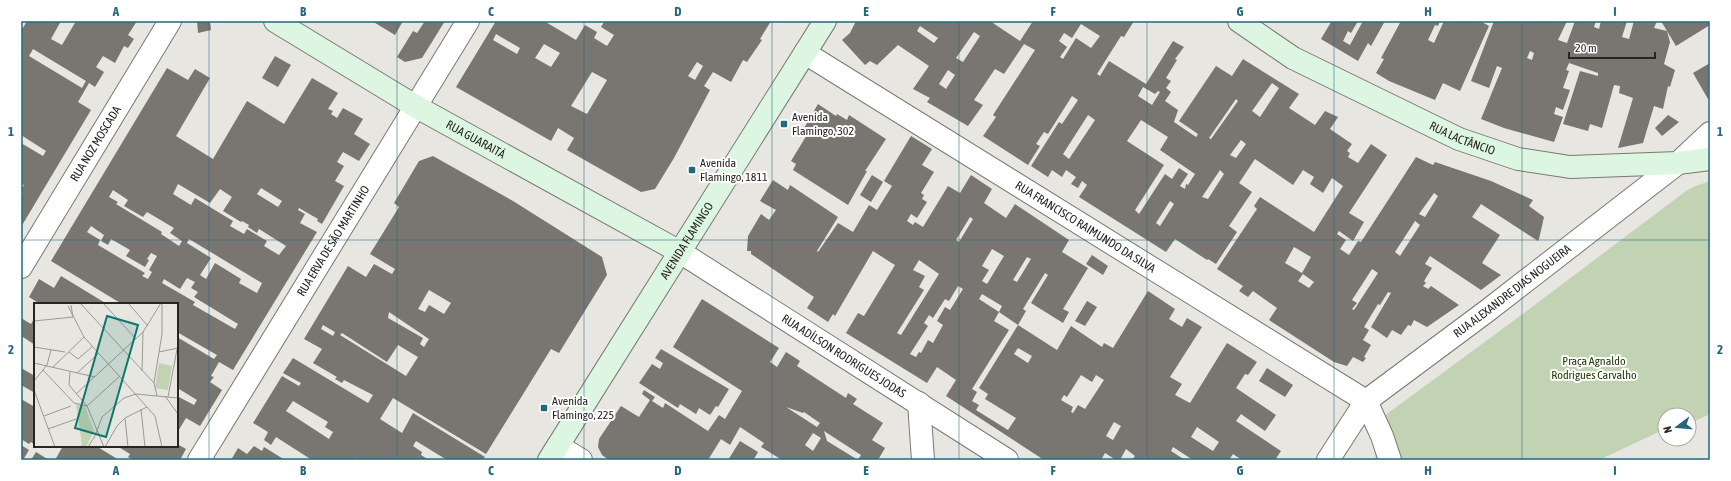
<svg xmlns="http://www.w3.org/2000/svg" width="1731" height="481" viewBox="0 0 1731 481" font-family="'Asap Condensed',sans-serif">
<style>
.green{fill:#c2d3b4}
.building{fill:#797571;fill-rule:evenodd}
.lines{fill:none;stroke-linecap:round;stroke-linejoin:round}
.street-casing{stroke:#7a7974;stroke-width:24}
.secondary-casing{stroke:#7a7974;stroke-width:24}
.street{stroke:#fff;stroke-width:22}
.secondary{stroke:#dcf6e1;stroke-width:22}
.grid{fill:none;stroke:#25687b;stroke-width:1;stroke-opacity:0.55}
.poi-dot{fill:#25687b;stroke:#fff;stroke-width:1.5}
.labels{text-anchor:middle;stroke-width:4;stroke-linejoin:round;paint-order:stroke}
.poi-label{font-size:12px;fill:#262523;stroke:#fff;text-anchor:start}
.street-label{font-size:12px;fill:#262523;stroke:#fff}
.park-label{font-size:12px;fill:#253b09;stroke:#fff}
.inset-road{fill:none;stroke:#9a9994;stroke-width:1}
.view{fill:#0f766e;fill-opacity:0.15;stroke:#0f766e;stroke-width:2}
.inset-edge{fill:none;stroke:#262523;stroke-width:2}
.neatline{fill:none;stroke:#25687b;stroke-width:1.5}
.grid-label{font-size:13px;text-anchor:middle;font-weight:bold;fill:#25687b}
</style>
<rect width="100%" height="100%" fill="#e7e6e0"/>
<path class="green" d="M1710,181V414L1689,424V415H1665V429L1599,460H1376L1370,429L1376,422L1528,310L1686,191L1693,187Z"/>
<g class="building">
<path d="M27,21H61L51,39L62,45L76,21H137L128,35L134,39L128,48L124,46L115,63L103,56L96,67L104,72L95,87L89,83L78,102L91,110L21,227V196L23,193L21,190L24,185L21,184V143L43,156L46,151L21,135V31ZM33,49L86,81L82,88L29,56Z"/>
<path d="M197,21H210L211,30L198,33Z"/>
<path d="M372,21H403L395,35Z"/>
<path d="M425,21H445L422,58L405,62L397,57L413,31L417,33Z"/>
<path d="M496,21H544L576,40L585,25L597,32L594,38L607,46L614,35L601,27L604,22L602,21H771L760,39L762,40L747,62L743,60L731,82L713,72L704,86L710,90L674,158L655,189L641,192L567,150L574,138L558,128L551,141L456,87ZM496,34L520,48L517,54L493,40ZM544,44L560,53L551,67L535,58ZM697,62L703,66L695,80L688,76ZM592,72L607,80L587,114L571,106Z"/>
<path d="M856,21H990L1020,41L1033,21H1134L1124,37L1121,36L1097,74L1100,76L1109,61L1146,84L1173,41L1184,47L1175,59L1177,60L1166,78L1171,81L1166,88L1171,92L1165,101L1178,110L1174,122L1196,137L1198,134L1179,121L1216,66L1232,76L1243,59L1299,94L1289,108L1315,125L1325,111L1338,117L1330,129L1352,144L1347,151L1350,153L1348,157L1358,163L1371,144L1387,155L1349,213L1364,222L1353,241L1339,231L1337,234L1346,240L1340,249L1349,255L1358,241L1361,242L1416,157L1433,165L1435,162L1491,181L1533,200L1529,206L1544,217L1539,239L1538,241L1481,204L1472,217L1500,235L1482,263L1501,275L1481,290L1430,256L1425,264L1432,268L1424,281L1426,283L1423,286L1428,289L1431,286L1459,305L1427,327L1414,320L1411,326L1408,325L1401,335L1392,330L1387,338L1371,327L1391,293L1388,292L1380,305L1378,304L1364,327L1369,330L1363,340L1371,345L1364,357L1366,358L1363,362L1353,357L1347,366L1334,362L1269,320L1277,308L1253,291L1248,297L1239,291L1243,286L1217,269L1257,209L1254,206L1260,197L1314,232L1343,186L1332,178L1323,193L1310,184L1314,177L1303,170L1293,185L1255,159L1239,183L1252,192L1229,226L1237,232L1216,264L1208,259L1207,260L1175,239L1166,252L1079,197L1087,185L1082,181L1078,188L1071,184L1076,177L1066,170L1062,177L1052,170L1048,177L1031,166L1059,122L1062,124L1078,100L1072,96L1048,134L1044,132L1036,144L1040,146L1028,165L983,136L996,117L993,115L1035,50L1024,44L1004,74L995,69L974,100L983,105L968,126L927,102L930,98L913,89L929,66L898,45L877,65L870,61L865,65L842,40L850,33ZM1081,24L1100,36L1091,48L1076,38L1063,59L1060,57L1067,47L1059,41L1064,33L1072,38ZM920,26L938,38L934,43L917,31ZM974,32L980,36L963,62L956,58ZM948,70L955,75L946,89L939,84ZM1272,83L1279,88L1260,117L1252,111ZM1143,87L1155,94L1158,91L1160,92L1152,105L1138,96ZM1236,99L1238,101L1211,139L1209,138ZM1088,115L1095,120L1069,159L1063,154ZM1141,120L1168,137L1160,150L1195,174L1188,185L1186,184L1185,189L1180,186L1188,174L1179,168L1172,179L1165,174L1139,214L1135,210L1164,165L1127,141ZM1241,140L1246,144L1236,158L1230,155ZM1220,170L1224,174L1208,199L1202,197ZM1434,193L1438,196L1425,217L1419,214ZM1170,201L1174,204L1160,226L1156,223ZM1415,221L1420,225L1400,256L1395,252ZM1294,247L1311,257L1302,273L1285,263ZM1372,269L1378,273L1354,310L1352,309L1357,303L1352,300ZM1303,274L1314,282L1309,288L1298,281Z"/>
<path d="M1328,21H1358L1351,33L1348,31L1343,41L1350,45L1363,21H1385L1371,46L1368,43L1358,61L1321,39L1331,22Z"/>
<path d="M1401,21H1440L1438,26L1435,25L1428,40L1434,43L1444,21H1480L1489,26L1460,91L1443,83L1435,100L1389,81L1376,73L1384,59L1381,58Z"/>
<path d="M1494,21H1567L1558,40L1567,43L1575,21H1596L1594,27L1599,29L1601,21H1627L1622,37L1629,39L1634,21H1657L1654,28L1667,31L1670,42L1664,64L1675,70L1670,87L1668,86L1663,109L1654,106L1643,143L1618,148L1633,98L1619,93L1620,86L1614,85L1602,128L1590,124L1588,131L1563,124L1580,71L1598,76V73L1569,63L1566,70L1569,71L1563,88L1570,90L1563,110L1556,107L1554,114L1563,117L1554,142L1504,128L1481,119L1502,68L1497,66L1489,88L1471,81ZM1530,51L1534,53L1532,60L1527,58Z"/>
<path d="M1661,21H1708L1710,25L1676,46Z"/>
<path d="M275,56L291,65L278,87L262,78Z"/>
<path d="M1710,63V98L1708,99L1693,73Z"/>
<path d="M167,68L188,80L195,69L210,78L176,136L213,159L247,101L284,124L312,78L338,93L328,109L333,111L331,114L337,118L343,108L363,119L354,134L370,144L359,161L343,152L337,162L344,166L335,181L344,186L322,224L317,221L318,219L299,208L298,210L305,214L300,223L317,232L233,370L219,362L211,376L214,377L210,382L222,390L200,426L186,418L177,433V396L194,405L197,400L179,389L177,393V337L214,359L217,355L177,332V304H122L51,261ZM178,184L210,203L220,189L232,197L223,211L241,222L242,221L249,225L248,227L257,233L259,229L286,246L279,255L264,246L267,241L247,229L244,234L230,226L233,221L195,198L191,205L173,194ZM261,188L282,201L278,207L257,194ZM113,190L128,200L124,206L143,217L147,212L174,228L170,233L182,241L179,246L161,234L162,232L116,204L118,202L109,197ZM91,226L104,235L101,241L108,245L111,239L130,250L126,256L145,267L149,260L147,259L151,253L157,256L149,270L152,272L148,279L142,276L145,273L98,245L100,240L87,232ZM189,239L262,283L257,293L239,283L241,279L215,263L206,279L200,275L211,258L187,243ZM187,278L195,282L191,288L198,292L194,297L238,324L235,329L193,305L195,302L162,283L164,279L180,289Z"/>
<path d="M818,104L836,116L837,114L847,120L849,115L886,139L865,171H867L848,205L793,170L796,164L791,161L808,133L803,130Z"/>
<path d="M1668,115L1679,122L1662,136L1655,128Z"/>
<path d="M911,136L932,149L922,165L934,172L921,193L924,195L922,199L927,202L917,218L911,214L907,221L913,225L915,222L923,227L948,186L960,193L971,175L992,189L984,203L1006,218L1015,204L1069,240L1062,252L1088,268L1063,309L1069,312L1063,323L1031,303L1048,275L1045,273L1023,309L1026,311L1018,325L999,312L994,321L1009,330L972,389L977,392L972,401L979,405L976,410L1008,430L1016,418L985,399L988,394L979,388L1018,325L1057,350L1071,326L1102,347L1104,343L1113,348L1148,291L1175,309L1169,319L1182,327L1187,318L1202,327L1170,377L1182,384L1175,395L1190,403L1227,343L1257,362L1248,375L1245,374L1236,388L1276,415L1265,431L1241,414L1236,421L1281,451L1275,460H1242L1233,454L1229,460H1193L1173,447L1171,451L1185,460H1132L1135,456L1126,449L1120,460H1116L1105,453L1101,460H1044L946,396L956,380L937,367L927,383L846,333L858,313L864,316L895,265L890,262L873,251L835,316L833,314L828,322L807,308L814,297L751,254V251H747L748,236L761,214L769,220L776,210L760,201L773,180L788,190L790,185L838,217L817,251L818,252L838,223L853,232L869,205L877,210L892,186L884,181ZM970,217L973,219L959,242L956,240ZM992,249L1004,256L987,284L982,281L989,270L982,266ZM1027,257L1031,259L1017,282L1013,280ZM919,260L939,274L901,335L897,333L924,290L919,287L925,276L913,270ZM958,286L963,289L950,310L945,307L937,321L943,325L933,343L928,340L921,353L919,352L916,357L910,354L928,326L924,323L929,315L933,318L945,299L949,301ZM982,294L1002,306L999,312L979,299ZM1018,348L1032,356L1028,363L1014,354ZM1081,375L1092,382L1096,375L1104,380L1085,409L1078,405L1073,413L1071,412L1073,407L1061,400L1064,395L1067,397ZM1114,422L1121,426L1113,440L1106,436ZM1197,427L1219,442L1213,451L1191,437Z"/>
<path d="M433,156L513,201L602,257L607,275L559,353L551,349L486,454L393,398L380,419L402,433L413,413L485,457L482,460H447L416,441L413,446L422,452L421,455L429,460H359L356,458L355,460H312L276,437L271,445L264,440L268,432L253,423L282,376L299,386L301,383L283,373L293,358L368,403L373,395L344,380L342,383L335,379L337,377L313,363L322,349L304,339L348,266L366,277L374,264L392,274L395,269L370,254L399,207L394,203L419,161ZM429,290L451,303L444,314L429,305L425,312L418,309ZM389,312L429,339L424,347L420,344L423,338L388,318ZM323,325L335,332L333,336L321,329ZM342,333L387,362L398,345L418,357L406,376L340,335ZM293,401L328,422L325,427L333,432L329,439L286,411Z"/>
<path d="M872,175L883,182L871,202L860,195Z"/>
<path d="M1092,255L1108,266L1103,275L1086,264Z"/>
<path d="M61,276L107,304H40L29,297L39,279L54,288Z"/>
<path d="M702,299L779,348L770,362L777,367L786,352L800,361L797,366L846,398L848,393L857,399L853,404L883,423L872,440L885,448L878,460H782L761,447L764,443L740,427L730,445L721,439L708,460H609L602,455L598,447L599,439L621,406L639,417L650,400L642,394L644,390L655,397L652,401L663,408L665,403L708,431L719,415L725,419L742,391L673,347ZM786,407L803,413L804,412L820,423L817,427ZM824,431L861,455L858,460L827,441ZM813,433L821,438L813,451L805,445Z"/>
<path d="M1087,301L1097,307L1085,326L1075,321Z"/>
<path d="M35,317V345L23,337L21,340V318L31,324Z"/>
<path d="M661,349L729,389L718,407L716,406L710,415L699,408L696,414L680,404L678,408L639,383L652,364L660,369L663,363L655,358Z"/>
<path d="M21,368L35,376V393L21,385Z"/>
<path d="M1267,368L1293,385L1285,397L1259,381Z"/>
<path d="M21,399L35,407V445L31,442L29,444L21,439Z"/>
<path d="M740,441L758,452L754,459L756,460H728Z"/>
<path d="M177,444L186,449L180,460H133L128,457L130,454L117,446H177Z"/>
<path d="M21,445L29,450L23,460H21Z"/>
<path d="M63,446H96L119,460H55Z"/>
<path d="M254,446L262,451L264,447L285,460H231L238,448L247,454Z"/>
<path d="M36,452L49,460H31Z"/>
</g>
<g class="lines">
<defs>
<g id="street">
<path id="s1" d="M805,53L1366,401"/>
<path id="s2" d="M680,252L1007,460"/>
<path id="s3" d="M21,267L170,21"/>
<path d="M1366,401L1382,436L1390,460"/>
<path d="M919,403L923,460"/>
<path d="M558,446L581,460"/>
<path id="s4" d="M199,460L468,21"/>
<path id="s5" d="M1328,460L1366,401L1487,311L1678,163L1710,133"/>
</g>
<g id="secondary">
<path id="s6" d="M275,21L415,106L680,252"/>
<path id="s7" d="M1239,21L1293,58L1459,139L1518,159L1570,167L1678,163L1710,159"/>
<path id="s8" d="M549,460L825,21"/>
</g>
</defs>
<use href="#street" class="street-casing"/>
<use href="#secondary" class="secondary-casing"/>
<use href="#street" class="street"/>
<use href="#secondary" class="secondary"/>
</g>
<path class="grid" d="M209,21V460M397,21V460M584,21V460M772,21V460M959,21V460M1147,21V460M1334,21V460M1522,21V460M21,240H1710"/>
<g class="poi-dot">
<rect x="780" y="120" width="8" height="8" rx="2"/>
<rect x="688" y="166" width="8" height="8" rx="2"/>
<rect x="540" y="404" width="8" height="8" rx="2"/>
</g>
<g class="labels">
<g class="poi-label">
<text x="792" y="121">Avenida<tspan x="792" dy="14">Flamingo, 302</tspan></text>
<text x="700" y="167">Avenida<tspan x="700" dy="14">Flamingo, 1811</tspan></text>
<text x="552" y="405">Avenida<tspan x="552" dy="14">Flamingo, 225</tspan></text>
</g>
<g class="street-label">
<text dy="4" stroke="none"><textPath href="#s7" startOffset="253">RUA LACTÂNCIO</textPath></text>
<text dy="4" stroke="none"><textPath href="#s6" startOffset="233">RUA GUARAITÁ</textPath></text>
<text dy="4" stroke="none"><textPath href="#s3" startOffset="144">RUA NOZ MOSCADA</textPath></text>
<text dy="4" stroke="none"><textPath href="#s1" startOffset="330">RUA FRANCISCO RAIMUNDO DA SILVA</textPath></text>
<text dy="4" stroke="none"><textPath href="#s4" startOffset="257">RUA ERVA DE SÃO MARTINHO</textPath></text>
<text dy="4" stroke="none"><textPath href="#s8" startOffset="259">AVENIDA FLAMINGO</textPath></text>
<text dy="4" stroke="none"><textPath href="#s5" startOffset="253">RUA ALEXANDRE DIAS NOGUEIRA</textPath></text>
<text dy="4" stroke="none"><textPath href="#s2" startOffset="194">RUA ADÍLSON RODRIGUES JODAS</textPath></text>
</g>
<g class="park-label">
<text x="1594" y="365">Praça Agnaldo<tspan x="1594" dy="14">Rodrigues Carvalho</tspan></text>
</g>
</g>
<g transform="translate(34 303)">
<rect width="144" height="144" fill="#e7e6e0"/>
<path d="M125,60L138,63L134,87L121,85ZM42,101L51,103L60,128L52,144H44L48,142Z" fill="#c2d3b4"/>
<path class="inset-road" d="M46,0L120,80M69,0L102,36M94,0L114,23M37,2L39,14M34,3L50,34L121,113L128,144M0,18L39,14M0,44L31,49M35,49L44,56L59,43M125,49L144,45M0,60L61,74M19,64L50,34M9,67L40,100L53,103M108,68L109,29M36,69L35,82L53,103L70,144M43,70L65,50M0,78L13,62L17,47M0,87L21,144M42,91L109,29L127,0M123,93L120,80L128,31V0M131,93L144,111M134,94L144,41M53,103L86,73M107,106L111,144M10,113L37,103M91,115L94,144M14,126L42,116M54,144L61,133L68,114L90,95L102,91L144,95M71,144L83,123L91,115L113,104"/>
<path class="view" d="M73,13L104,22L72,134L41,125Z"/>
<rect width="144" height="144" class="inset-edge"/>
</g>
<rect width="1731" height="481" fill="none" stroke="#ffffff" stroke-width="44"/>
<g transform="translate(1677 427) rotate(254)"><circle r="19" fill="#ffffff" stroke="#a8a8a7"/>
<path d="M0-3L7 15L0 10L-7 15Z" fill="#25687b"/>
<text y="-6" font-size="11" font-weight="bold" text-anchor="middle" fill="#262523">N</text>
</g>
<path d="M1569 52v6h86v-6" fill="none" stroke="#262523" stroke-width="2"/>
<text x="1575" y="52" font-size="12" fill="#262523" stroke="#ffffff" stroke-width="3" paint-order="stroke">20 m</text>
<rect x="22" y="22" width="1687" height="437" class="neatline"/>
<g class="grid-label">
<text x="116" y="16">A</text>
<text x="303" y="16">B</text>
<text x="491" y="16">C</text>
<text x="678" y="16">D</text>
<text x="866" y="16">E</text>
<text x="1053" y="16">F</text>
<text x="1240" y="16">G</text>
<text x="1428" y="16">H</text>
<text x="1615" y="16">I</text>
<text x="11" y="136">1</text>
<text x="1720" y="136">1</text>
<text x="11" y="354">2</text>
<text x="1720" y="354">2</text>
<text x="116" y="475">A</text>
<text x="303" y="475">B</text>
<text x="491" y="475">C</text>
<text x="678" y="475">D</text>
<text x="866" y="475">E</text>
<text x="1053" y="475">F</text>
<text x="1240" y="475">G</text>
<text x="1428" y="475">H</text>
<text x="1615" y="475">I</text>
</g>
</svg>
